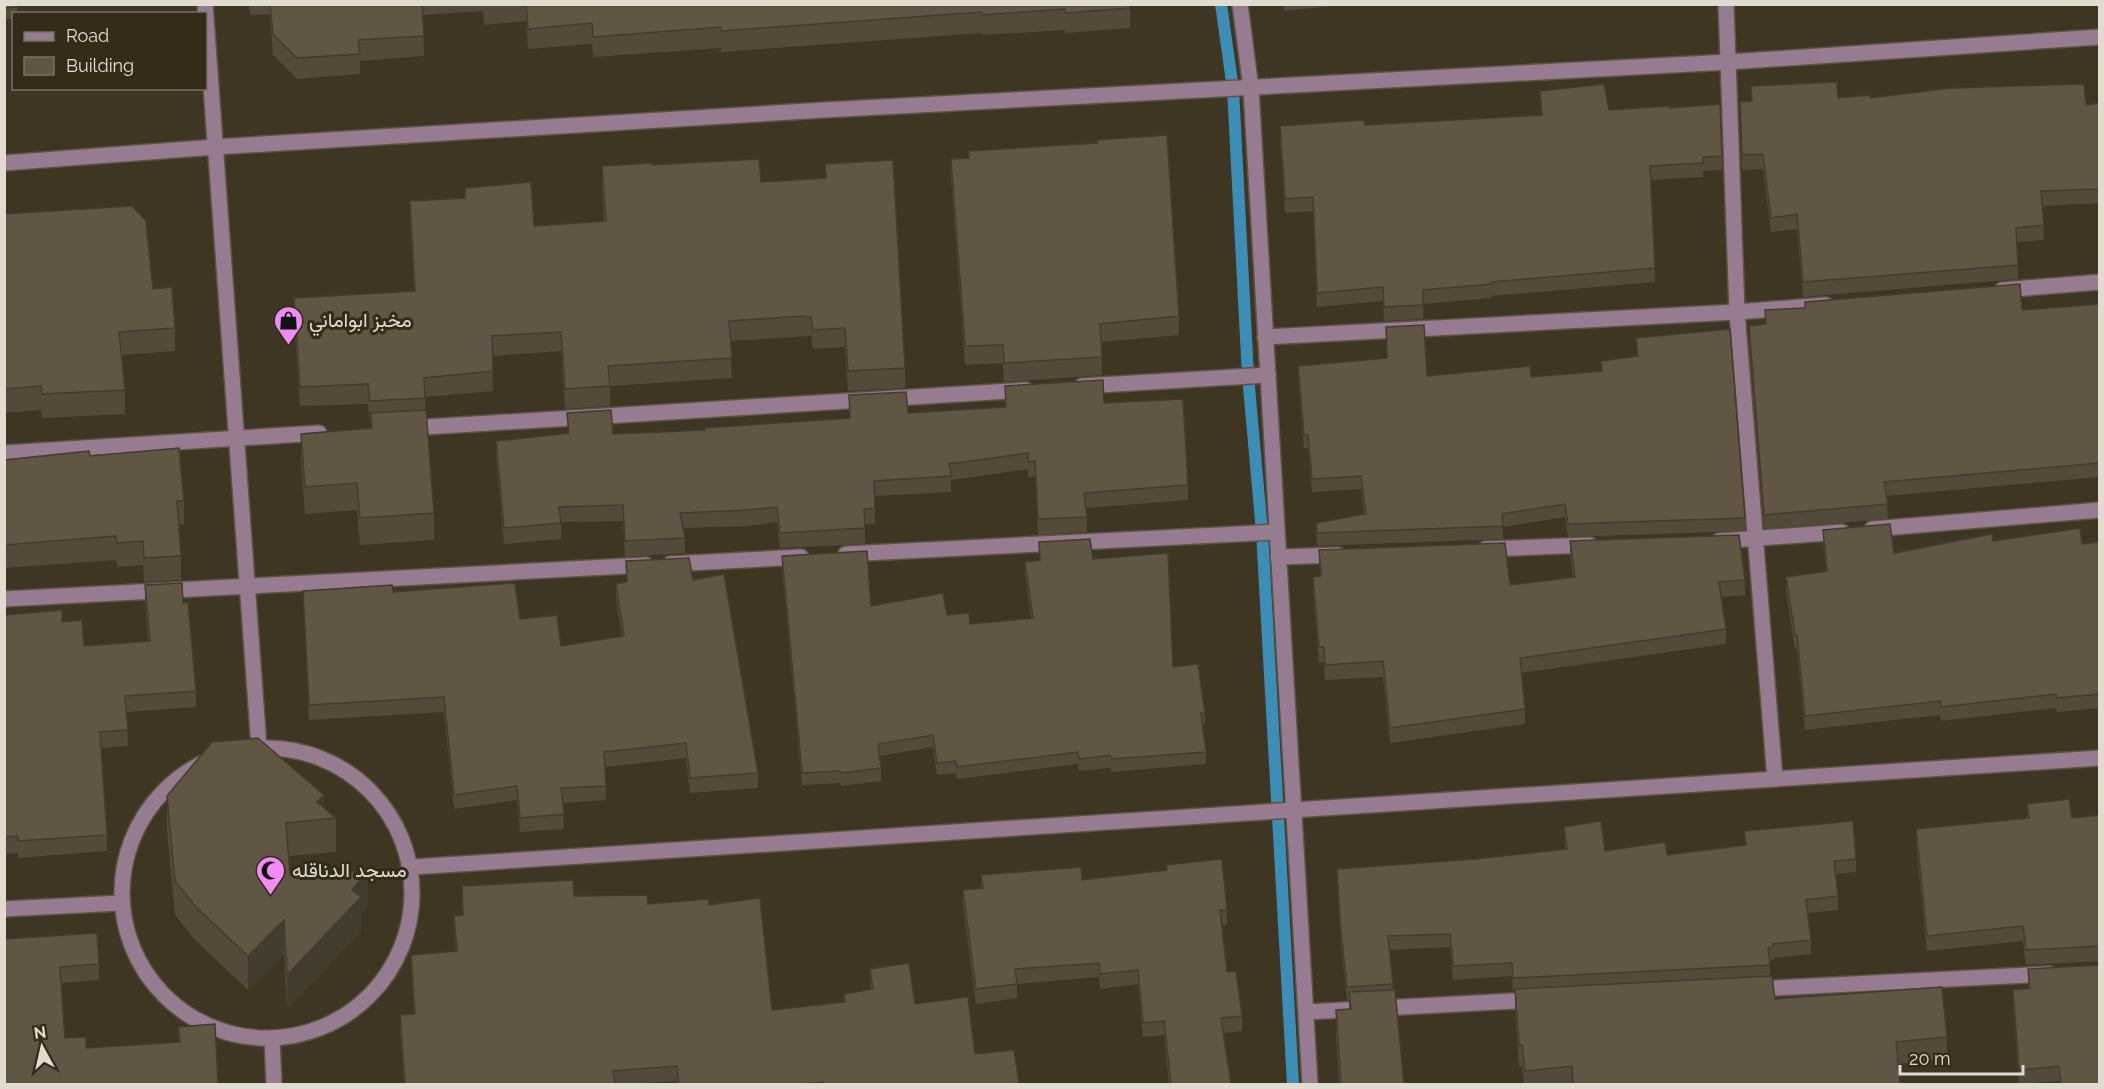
<svg xmlns="http://www.w3.org/2000/svg" width="2104" height="1089" viewBox="0 0 2104 1089" font-family="Raleway,Vazirmatn,sans-serif">
<style>
.lines{fill:none;stroke-linecap:round;stroke-linejoin:round}
.stream{stroke:#3d8eb7;stroke-width:12}
.minor-casing{stroke:#5c5342;stroke-width:18}
.minor{stroke:#967b91;stroke-width:15}
.wall{fill:#534a3a}
.shaded-wall{fill:#443c2f}
.building{fill:#615643;stroke:#443c2f;stroke-width:1.5}
.labels{text-anchor:middle;stroke-width:6;stroke-linejoin:round;paint-order:stroke}
.poi-label{font-size:20px;fill:#e1dbd0;stroke:#342b19;text-anchor:start}
</style>
<rect width="100%" height="100%" fill="#3f3523"/>
<g class="lines">
<path class="stream" d="M1221,4L1233,89L1248,376L1262,532L1293,1084"/>
<defs>
<g id="minor">
<path d="M205,4L259,747"/>
<path d="M1240,4L1251,89L1310,1084"/>
<path d="M1726,4L1737,312L1775,779"/>
<path d="M4,163L215,147L824,110L1729,62L2100,37"/>
<path d="M2002,290L2100,282"/>
<path d="M1265,337L1737,312L1826,305"/>
<path d="M1082,386L1268,375"/>
<path d="M409,428L1026,390"/>
<path d="M4,453L319,433"/>
<path d="M1872,529L2100,510"/>
<path d="M1719,541L1842,532"/>
<path d="M1485,549L1590,545"/>
<path d="M846,554L1277,532"/>
<path d="M1278,557L1338,555"/>
<path d="M670,564L801,557"/>
<path d="M4,599L646,565"/>
<circle cx="267" cy="893" r="145"/>
<path d="M412,867L2100,758"/>
<path d="M4,909L121,903"/>
<path d="M1755,989L2049,974"/>
<path d="M1306,1012L1533,1000"/>
<path d="M272,1038L274,1084"/>
</g>
</defs>
<use href="#minor" class="minor-casing"/>
<use href="#minor" class="minor"/>
</g>
<g class="wall">
<path d="M4,4H17V14H14V19H4Z"/>
<path d="M249,4H1130V28L1065,33V30L982,35V33L721,52V48L593,57L592,44L528,49L526,21L484,25L483,11L423,15L424,56L360,61V74L297,79L273,55L270,14L250,15Z"/>
<path d="M1284,4H1351L1284,11Z"/>
<path d="M1751,86L1838,98H1870L2086,105L2100,103V203L2042,206L2044,240L2017,242L2018,279L1803,297L1797,229L1771,232L1763,169L1742,170L1740,102L1751,101Z"/>
<path d="M1540,91L1609,110L1670,108L1722,156V170L1703,171V177L1651,180L1655,282L1491,296V298L1423,304V319L1384,321L1383,301L1317,307L1313,211L1285,213L1280,141V126L1365,125L1541,115Z"/>
<path d="M968,151L1179,316V335L1101,342L1102,375L1004,382L1003,363L965,365L951,177V159L968,158Z"/>
<path d="M825,164L905,368V388L848,391L845,347L813,349L811,336L730,341L732,378L610,386V406L565,409L561,351L492,356L493,391L425,397V410L434,513V540L360,545L357,510L305,514L301,461V434L371,428V421H370L368,404L300,406L294,318V298L414,291L410,221V201L534,226L604,221L602,186V166L652,165L761,182L825,179Z"/>
<path d="M4,214L153,289L175,328V351L122,355L125,390V414L42,418L41,410L4,413Z"/>
<path d="M1805,302L2022,310L2100,304V477L1886,496L1888,519L1764,529L1749,340V326L1765,324L1805,308Z"/>
<path d="M1386,327L1427,376L1531,377L1601,371V361L1637,356L1636,338L1745,518V531L1568,537L1565,517L1503,527V539L1317,546L1316,523L1364,514L1361,489L1312,492L1308,448H1304L1298,379V366L1387,358Z"/>
<path d="M1005,386L1104,403L1188,485V500L1086,508L1087,517V532L1038,535L1035,477H1028V469L951,480V492L875,496V524H865V544L780,548L777,522L748,526L683,528L685,538V553L625,557L623,521L561,522V539L504,544L496,456V441L568,433L567,413L613,434L705,430L849,418V395L908,413L1005,407Z"/>
<path d="M90,456L184,501V524L179,525L181,556V580L144,582L143,565L117,567L116,560L4,568V460Z"/>
<path d="M1823,530L1894,553L1993,541L2082,544L2100,542V708L2057,712L2056,708L1941,721L1940,715L1805,730L1797,649H1795L1786,591V577L1826,571L1823,544Z"/>
<path d="M1570,541L1745,580V595L1721,597L1726,629V644L1521,673L1525,709V724L1390,743L1383,677L1325,680L1324,662L1319,663L1313,592V577L1320,576L1319,550L1510,585L1573,578L1570,556Z"/>
<path d="M1039,542L1093,559L1173,667L1205,713V725H1203L1206,752V764L1111,772L1110,768L1079,771L1078,764L957,779L956,773L937,775L933,747L879,756L881,768V781L841,786L840,783L802,785L782,568V556L871,606L947,615L970,624L1031,618L1025,574V562L1040,560Z"/>
<path d="M626,561L693,580L758,773V788L690,793L686,758L605,767L606,800L563,803L564,829L520,832L517,800L454,809L444,712L309,720L303,591L393,592L520,619L561,646L622,636L616,598V584L626,582Z"/>
<path d="M145,585L183,603L196,691V707L127,712L128,746L101,748L107,835V851L18,858V853L4,854V615L62,622L84,646L148,641L145,601Z"/>
<path d="M167,796L324,808L336,818V852L289,856L290,875L368,905L361,913V931L287,1009L284,954L248,990L196,941L175,915L167,830Z"/>
<path d="M2027,804L2072,818L2100,815V961L2026,965L2023,941L1927,951L1916,844V829L2027,818Z"/>
<path d="M1564,827L1605,851L1667,855L1745,845L1744,831L1856,859V872L1835,874L1838,896V910L1808,913L1811,940V954L1773,958V960L1770,961V976L1775,999L1947,1037V1059L1898,1064L1900,1084H1524L1522,1066H1519L1515,1011V991L1513,992L1512,976L1453,980L1450,947L1389,950L1393,990L1404,1084H1339L1336,1037V1010L1349,1009V1000H1347L1340,935L1337,869L1475,859L1565,849Z"/>
<path d="M1166,865L1227,910V924L1222,925L1227,972L1242,1016V1031L1224,1033L1231,1084H1169L1164,1035L1143,1037L1138,984L1100,989L1099,977L1017,984V998L976,1004L963,905V890L981,888V875L1082,880L1166,870Z"/>
<path d="M574,896L648,904L709,905L772,1010L844,1002V994L871,990L870,969L975,1054L1014,1050L1019,1084H677V1081L628,1084H404L400,1030V1015L414,1014L411,969V955L456,951L454,930V916Z"/>
<path d="M4,939L99,964V980L61,983L65,1038L86,1048L178,1042V1027L218,1084H4Z"/>
<path d="M2028,969L2100,1084H2060L2059,1081L2019,1084L2013,1005V990L2028,989Z"/>
</g>
<g class="shaded-wall">
<path d="M324,795V819L317,802Z"/>
<path d="M368,871V905L361,913V931L287,1009V975Z"/>
<path d="M284,920V954L248,990V956Z"/>
</g>
<g class="building">
<path d="M4,4H17V7L4,8Z"/>
<path d="M270,4H422L424,36L358,40L360,54L297,58L273,34Z"/>
<path d="M526,4H1130V8L1065,13V9L982,15V12L721,31V27L593,37L592,23L528,29Z"/>
<path d="M1837,82L1838,98L1870,95V98L1952,88L2084,84L2086,105L2100,103V189L2041,191L2044,225L2016,228L2018,265L1803,282L1797,214L1771,218L1763,154L1742,155L1740,102L1752,101L1751,86Z"/>
<path d="M1604,84L1609,110L1670,106V108L1720,104L1722,156L1703,157V163L1650,166L1655,268L1491,282V284L1423,290V305L1384,307L1383,287L1317,293L1313,197L1285,199L1280,126L1364,120L1365,125L1542,115L1540,91Z"/>
<path d="M1167,135L1179,316L1100,324L1102,357L1004,363L1003,345L965,346L951,159L969,158L968,151L1097,143V140Z"/>
<path d="M759,159L761,182L826,178L825,164L893,160L905,368L848,371L845,328L813,330L811,317L803,316L729,321L732,358L608,366L610,386L565,389L561,332L492,336L493,371L424,378L425,398L370,401L368,384L300,387L294,298L415,291L410,201L465,198V188L531,182L534,226L606,221L602,166L652,163V165Z"/>
<path d="M132,206L146,221L153,289L172,287L175,328L119,332L125,390L42,394L41,386L4,389V214Z"/>
<path d="M2020,284L2022,310L2100,304V463L1884,482L1888,504L1764,515L1749,326L1766,324L1765,310L1805,308V302Z"/>
<path d="M1424,325L1427,376L1530,366L1531,377L1602,371L1601,361L1638,356L1636,338L1730,329L1745,518L1568,524L1565,504L1502,514L1503,526L1317,533L1316,523L1366,514L1361,476L1312,479L1308,435H1304L1298,366L1387,358L1386,327Z"/>
<path d="M1103,380L1104,403L1183,399L1188,485L1084,493L1087,517L1038,519L1035,461L1028,462V453L949,464L951,476L874,481L875,508L864,509L865,528L780,533L777,507L748,510L680,513L685,538L625,541L623,505L559,507L561,523L504,528L496,441L569,433L567,413L611,410L613,434L684,431L705,430L704,428L850,418L849,395L906,392L908,413L1006,407L1005,386Z"/>
<path d="M426,410L434,513L360,518L357,483L305,487L301,434L372,428L371,413Z"/>
<path d="M179,448L184,501H177L181,556L144,558L143,541L117,543L116,536L4,545V460L89,451L90,456Z"/>
<path d="M1890,524L1894,553L1992,534L1993,541L2080,528L2082,544L2100,542V694L2057,698L2056,694L1941,707L1940,701L1805,716L1797,635H1795L1786,577L1827,571L1823,530Z"/>
<path d="M1739,535L1745,580L1719,582L1726,629L1520,658L1525,709L1390,728L1383,661L1325,665L1324,647H1319L1313,577L1321,576L1319,550L1505,543L1510,585L1575,577L1570,541Z"/>
<path d="M1090,539L1093,559L1168,553L1173,667L1198,664L1205,713H1201L1206,752L1111,759L1110,755L1079,759L1078,752L957,767L956,761L937,763L933,735L878,744L881,768L841,773L840,771L802,773L782,556L867,551L871,606L943,593L947,615L969,613L970,624L1033,618L1025,562L1040,560L1039,542Z"/>
<path d="M689,558L693,580L724,574L758,773L690,778L686,743L604,752L606,786L561,788L564,814L520,818L517,786L454,795L444,697L309,705L303,591L392,585L393,592L515,583L520,619L557,615L561,646L624,636L616,584L627,582L626,561Z"/>
<path d="M182,583L183,603L188,602L196,691L125,696L128,730L100,732L107,835L18,841V836L4,837V615L62,610V622L82,620L84,646L150,641L145,585Z"/>
<path d="M258,738L324,795L317,802L336,818L286,823L290,875L368,871L352,890L361,897L287,975L284,920L248,956L196,907L175,881L167,796L212,742Z"/>
<path d="M2069,799L2072,818L2100,815V946L2026,950L2023,926L1927,936L1916,829L2029,818L2027,804Z"/>
<path d="M1601,821L1605,851L1665,842L1667,855L1746,845L1744,831L1853,821L1856,859L1834,861L1838,896L1806,900L1811,940L1773,944V947L1768,948L1770,965L1513,978L1512,963L1453,966L1450,934L1388,936L1393,984L1347,987L1340,922L1337,869L1475,859L1567,849L1564,827Z"/>
<path d="M1222,859L1227,910H1220L1227,972L1236,971L1242,1016L1221,1018L1231,1084H1171L1164,1021L1143,1023L1138,970L1100,974L1099,963L1015,969L1017,984L976,989L963,890L983,888L981,875L1081,867L1082,880L1167,870L1166,865Z"/>
<path d="M573,880L574,896L647,895L648,904L709,899V905L760,898L772,1010L845,1002L844,994L873,989L870,969L909,963L915,1004L968,997L975,1054L1014,1050L1019,1083L1010,1084H823V1082L801,1084H679L677,1066L613,1071L615,1084H405L400,1015L415,1014L411,955L457,951L454,916L463,915L462,886Z"/>
<path d="M97,933L99,964L60,967L65,1038L86,1037V1048L180,1042L178,1027L215,1024L218,1084H4V939Z"/>
<path d="M2100,965V1084H2061L2059,1066L2019,1070L2013,990L2030,988L2028,969Z"/>
<path d="M1772,976L1775,999L1942,987L1947,1037L1896,1042L1900,1084H1573L1572,1066L1525,1071L1522,1045H1519L1515,989Z"/>
<path d="M1395,990L1404,1084H1341L1336,1010L1351,1009L1349,992Z"/>
</g>
<defs>
<symbol id="shop-pin" viewBox="-11 -11 22 30"><path d="M0 17L-7.5 6A9.5 9.5 0 1 1 7.5 6Z" fill="#f08bf5" stroke="#342b19"/><path d="M-5-2.5h2.3a2.7 3.5 0 0 1 5.4 0H5L5.5 6h-11ZM-1.5-2.5h3a1.5 2.3 0 0 0-3 0Z" fill="#111"/></symbol>
<symbol id="mosque-pin" viewBox="-11 -11 22 30"><path d="M0 17L-7.5 6A9.5 9.5 0 1 1 7.5 6Z" fill="#f08bf5" stroke="#342b19"/><path d="M3.5-4.9A6 6 0 1 0 3.5 4.9A5 5 0 1 1 3.5-4.9Z" fill="#111"/></symbol>
</defs>
<g fill-rule="evenodd">
<use href="#shop-pin" x="272" y="304" width="33" height="45"/>
<use href="#mosque-pin" x="254" y="854" width="33" height="45"/>
</g>
<g class="labels">
<g class="poi-label">
<text x="309" y="327">مخبز ابواماني</text>
<text x="292" y="877">مسجد الدناقله</text>
</g>
</g>
<rect width="2104" height="1089" fill="none" stroke="#e1dbd0" stroke-width="12"/>
<rect x="12" y="12" width="195" height="78" fill="#342b19" stroke="#797162" stroke-width="1.5"/>
<rect x="24" y="32" width="30" height="9" fill="#967b91" stroke="#797162" stroke-width="1.5"/>
<text x="66" y="42" font-size="18" fill="#e1dbd0">Road</text>
<rect x="24" y="57" width="30" height="18" fill="#615643" stroke="#797162" stroke-width="1.5"/>
<text x="66" y="72" font-size="18" fill="#e1dbd0">Building</text>
<g transform="translate(42 1047) rotate(352)" stroke="#342b19" stroke-width="4.5" paint-order="stroke">
<path d="M0-4.5L10 22L0 15L-10 22Z" fill="#e1dbd0"/>
<text y="-9" font-size="16" font-weight="bold" text-anchor="middle" fill="#e1dbd0">N</text>
</g>
<path d="M1900 1065v9h123v-9" fill="none" stroke="#e1dbd0" stroke-width="3"/>
<text x="1909" y="1065" font-size="18" fill="#e1dbd0" stroke="#342b19" stroke-width="4.5" paint-order="stroke">20 m</text>
</svg>
